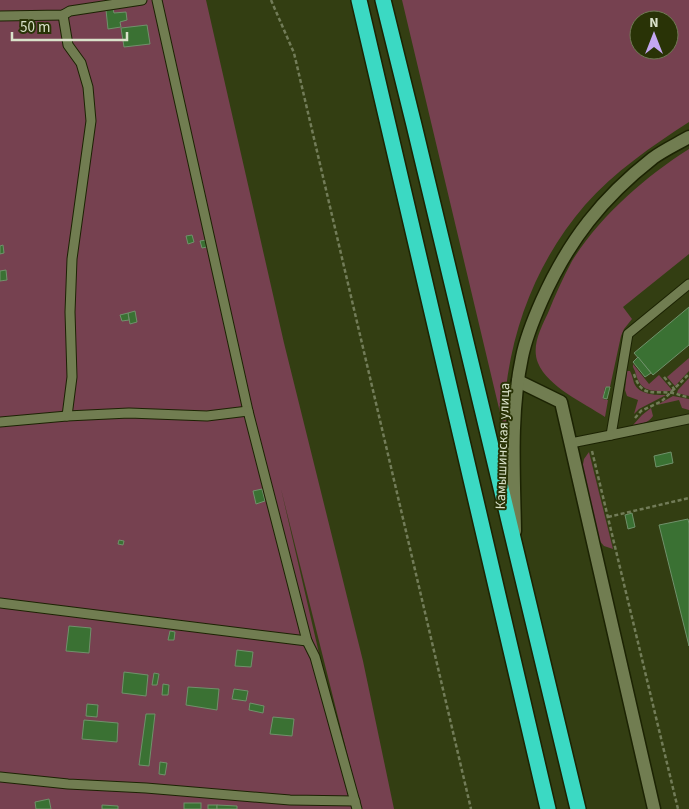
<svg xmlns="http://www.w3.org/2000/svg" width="689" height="809" viewBox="0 0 689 809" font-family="'Source Sans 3',sans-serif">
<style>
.green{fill:#764150;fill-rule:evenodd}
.building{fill:#3a7133;stroke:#70916b}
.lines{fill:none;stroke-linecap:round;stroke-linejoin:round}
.lane-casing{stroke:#1c2303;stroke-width:11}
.street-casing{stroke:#1c2303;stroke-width:15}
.secondary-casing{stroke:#1c2303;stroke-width:15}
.highway-casing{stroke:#1c2303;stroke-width:18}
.path{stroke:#727c58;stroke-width:2.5;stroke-dasharray:4 2.5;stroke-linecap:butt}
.lane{stroke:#717d51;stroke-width:9}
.street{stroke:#717d51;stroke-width:12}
.secondary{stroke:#717d51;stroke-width:12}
.highway{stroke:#3bd9c3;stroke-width:15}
.labels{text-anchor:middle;stroke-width:4;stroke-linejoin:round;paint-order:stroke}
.street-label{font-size:14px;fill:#dae2ca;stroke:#293306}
</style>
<rect width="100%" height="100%" fill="#333e12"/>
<g class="green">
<path d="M0,0H206L284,343L363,661L394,809H361L281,489L355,809H0Z"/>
<path d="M402,0H689V122C652,146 614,172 585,205C540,257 514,321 506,388C504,406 507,424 507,442ZM639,20H669V50H639Z"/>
<path d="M689,149V254L623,307L632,319L624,329L621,336L610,387H605L603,399L608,400L605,417C584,403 548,387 538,363C531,346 541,328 548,313C555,295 563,278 572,261C599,217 646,176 689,149Z"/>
<path d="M689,358V371L675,386L667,377Z"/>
<path d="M633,364L649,384L659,375L672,390L670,391C659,391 645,393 639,382C636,377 636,372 633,367Z"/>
<path d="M627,371H630C632,375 633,379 634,383C639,395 655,395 666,395L639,409L634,414L638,400L627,396L625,390Z"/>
<path d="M689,378V396L677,393L678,390Z"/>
<path d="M673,396L689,399V410L682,408L679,400L657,405Z"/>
<path d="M651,408L653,416C649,423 640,424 633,425L642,415Z"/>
<path d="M589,452L613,549L604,546L598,539L582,470L584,459Z"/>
</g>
<g class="building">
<path d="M113,9L114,13L126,12L127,20L120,22L121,27L108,29L106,10Z"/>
<path d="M147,25L150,44L124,47L121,28Z"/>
<path d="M192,235L194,242L188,244L186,236Z"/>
<path d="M206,240L207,247L202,248L200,241Z"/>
<path d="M3,245L4,253L0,254V246Z"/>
<path d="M6,270L7,280L0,281V271Z"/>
<path d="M689,307V345L653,375L634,353Z"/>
<path d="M135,311L137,322L130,324L128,313Z"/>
<path d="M128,313L129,320L122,321L120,315Z"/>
<path d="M638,357L651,373L645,377L633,362Z"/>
<path d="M606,387H610L607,399L603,398Z"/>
<path d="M671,452L673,463L656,467L654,456Z"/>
<path d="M262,489L265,501L256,504L253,491Z"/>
<path d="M632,513L635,527L628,529L625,515Z"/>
<path d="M688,519L689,524V646L659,525Z"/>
<path d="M119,540L124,541L123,545L118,544Z"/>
<path d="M69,626L91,628L89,653L66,651Z"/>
<path d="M170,631L175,632L174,640H168Z"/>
<path d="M237,650L253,652L251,667L235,666Z"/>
<path d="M124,672L148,675L146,696L122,693Z"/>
<path d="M154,673L159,674L157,685H152Z"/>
<path d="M163,684L169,685L168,695H162Z"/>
<path d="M188,687L219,689L217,710L186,705Z"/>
<path d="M234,689L248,691L246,701L232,699Z"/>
<path d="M250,703L264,706L263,713L249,710Z"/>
<path d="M87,704L98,705L97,717L86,716Z"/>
<path d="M146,714H155L149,766L139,765Z"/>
<path d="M273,717L294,719L292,736L270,734Z"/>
<path d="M84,720L118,723L117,742L82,739Z"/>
<path d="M160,762L167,763L165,775L159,774Z"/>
<path d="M49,799L51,809H36L35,802Z"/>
<rect x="184" y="803" width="17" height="6"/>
<path d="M102,805L118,806V809H102Z"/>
<rect x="208" y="805" width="9" height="4"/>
<path d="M217,805L237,806V809H217Z"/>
</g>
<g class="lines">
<defs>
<g id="lane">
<path d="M157,0L248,411L307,641L315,657L357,809"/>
<path d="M63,15L68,45L81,63L88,87L91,121L72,259L70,312L72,377L67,416"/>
<path d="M0,16L63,15L70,11L142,0"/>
<path d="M689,284L628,334L611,435L689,419"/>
<path d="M0,422L67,416L129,413L207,416L248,411"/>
<path d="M571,443L611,435"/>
<path d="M0,603L307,641"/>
<path d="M0,777L68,784L146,788L290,800L355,801"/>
</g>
<path id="street" d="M518,381L561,402L654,809"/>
<path id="secondary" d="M515,531C514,474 510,413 522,357C526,337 534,318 542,300C569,240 602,198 653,158C664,150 677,144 689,137"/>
<g id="highway">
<path d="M359,0L548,809"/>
<path d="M383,0L414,125L578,809"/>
</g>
</defs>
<use href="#lane" class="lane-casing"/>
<use href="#street" class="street-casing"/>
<use href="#secondary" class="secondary-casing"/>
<use href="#highway" class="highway-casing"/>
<g class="path">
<path d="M271,0L294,53L471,809"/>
<path d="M634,374C642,399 653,390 673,393C679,394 683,397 689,397"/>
<path d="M664,377L675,390"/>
<path d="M635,418L641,411L662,401L689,374"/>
<path d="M592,451L678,809"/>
<path d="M608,517L689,498"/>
</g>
<use href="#lane" class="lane"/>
<use href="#street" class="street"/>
<use href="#secondary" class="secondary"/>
<use href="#highway" class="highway"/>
</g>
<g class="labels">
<g class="street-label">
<text transform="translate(502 446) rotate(-88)" y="5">Камышинская улица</text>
</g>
</g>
<g transform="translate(654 35)"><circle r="24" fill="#293306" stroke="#707954"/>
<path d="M0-4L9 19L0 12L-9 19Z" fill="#c4a7f1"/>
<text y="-8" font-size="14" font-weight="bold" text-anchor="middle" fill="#dae2ca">N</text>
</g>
<path d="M12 32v8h115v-8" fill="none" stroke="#dae2ca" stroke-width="2.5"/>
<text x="20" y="32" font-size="15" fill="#dae2ca" stroke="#293306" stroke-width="4" paint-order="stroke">50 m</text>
</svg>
